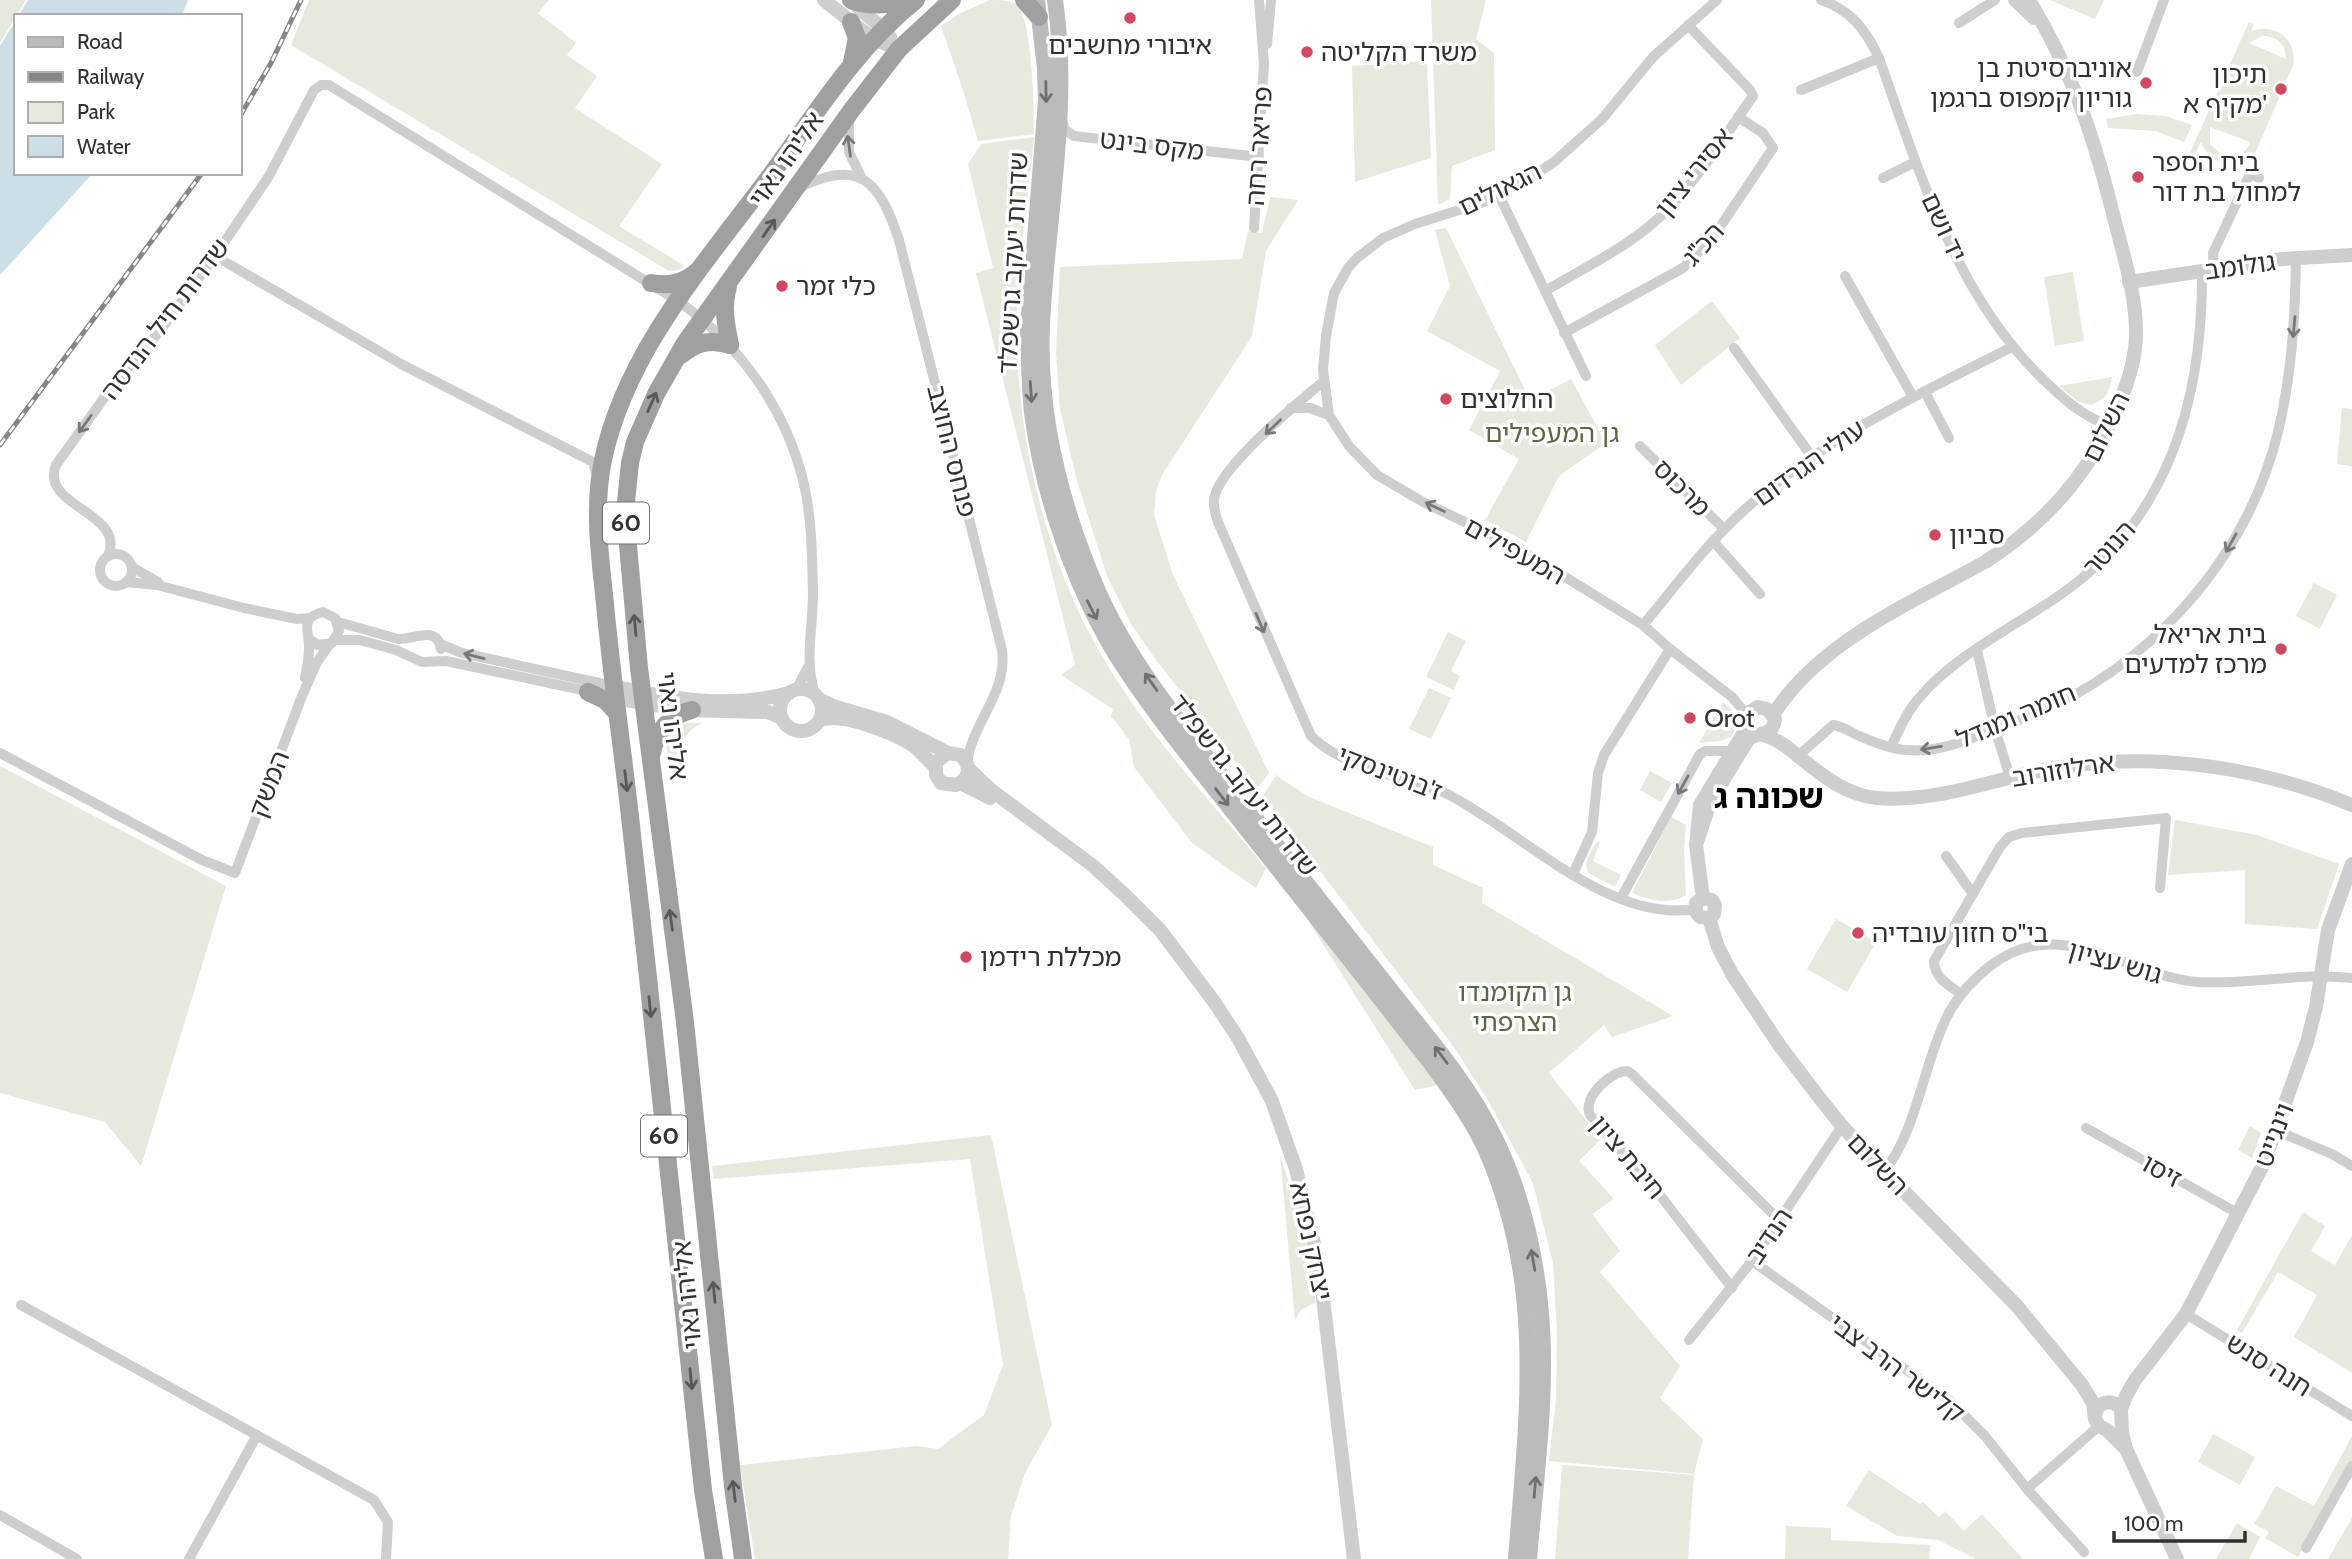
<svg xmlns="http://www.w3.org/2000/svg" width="2352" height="1559" viewBox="0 0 2352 1559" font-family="Cabin,'Noto Sans Hebrew',sans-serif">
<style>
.green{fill:#e5e9de;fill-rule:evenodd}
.water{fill:#ccdfe7}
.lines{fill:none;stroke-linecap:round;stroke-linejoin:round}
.minor{stroke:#cecece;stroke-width:10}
.tertiary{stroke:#cecece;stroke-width:14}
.secondary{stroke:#bbb;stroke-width:16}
.trunk{stroke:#a0a0a0;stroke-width:18}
.rail-casing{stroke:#868686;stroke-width:5}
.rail{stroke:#fff;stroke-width:2.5;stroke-dasharray:8;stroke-linecap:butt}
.oneway{stroke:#6f6f6f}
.oneway2{stroke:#787878}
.oneway3{stroke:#585858}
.poi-dot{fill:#d14960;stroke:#fff;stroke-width:2.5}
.labels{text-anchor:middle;stroke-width:7;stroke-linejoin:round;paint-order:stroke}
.shield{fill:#fff;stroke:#6f6f6f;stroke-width:2}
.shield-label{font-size:24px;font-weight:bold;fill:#313131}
.poi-label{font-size:26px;fill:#313131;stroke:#fff;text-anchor:start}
.street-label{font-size:26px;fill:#313131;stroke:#fff}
.park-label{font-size:26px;fill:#576843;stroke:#fff}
.district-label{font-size:33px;font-weight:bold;fill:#000;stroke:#fff}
</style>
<rect width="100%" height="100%" fill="#fff"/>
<g class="green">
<path d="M0,0H26L0,43Z"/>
<path d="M309,0H549L538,13L576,43L567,55L597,76L575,108L662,164L619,226L685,266L679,270L669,271L291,45Z"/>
<path d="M990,0C999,0 1009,0 1016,4C1033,18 1034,111 1034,134L978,141L963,90L941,26L959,14Z"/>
<path d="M1431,0H1486L1476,39L1494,53L1495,150L1452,166L1450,199L1438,205Z"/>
<path d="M2050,0H2104L2095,19Z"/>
<path d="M2249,22L2254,24L2251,31C2276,22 2298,40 2293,66L2256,151C2238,172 2211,167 2201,142L2193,158L2188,157ZM2262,36C2277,36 2286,44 2286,59L2249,43ZM2210,127L2250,142V143C2245,155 2234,159 2222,155L2210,144Z"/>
<path d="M1427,61L1431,158L1355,182L1352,66Z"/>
<path d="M2137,114L2165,116L2192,125L2184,142L2155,131L2108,128L2106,119Z"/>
<path d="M1034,137C1028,200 1016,271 1017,333C1017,435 1044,550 1093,640C1138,724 1205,795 1266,868L1256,888L1192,843L1134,767L1129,739L1111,716L1113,709L1061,675L1075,665L976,273L993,268L968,164L981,144Z"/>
<path d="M1270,197L1298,200L1266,251L1252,336L1162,475L1156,491L1154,515L1173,575L1269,773L1257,789L1156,660L1131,624L1107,576L1077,481L1060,409L1056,353L1060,267L1242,259L1248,231L1262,233Z"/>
<path d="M1446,228L1530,400L1571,379L1606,443L1559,476L1526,542L1485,520L1519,459L1469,430L1500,371L1427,331L1450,286L1435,230Z"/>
<path d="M2073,272L2084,341L2055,346L2044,277Z"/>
<path d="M1712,301L1740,338L1681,385L1655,345Z"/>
<path d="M2112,377C2109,393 2106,400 2090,405L2077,401L2059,386Z"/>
<path d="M2342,408L2352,409V466L2337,464Z"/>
<path d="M2314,583L2337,595L2320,629L2296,616Z"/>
<path d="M1448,632L1466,641L1451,671L1460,676L1454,690L1426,677Z"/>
<path d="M1429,688L1451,698L1431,739L1409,729Z"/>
<path d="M1723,702L1739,716L1740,720L1731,737L1720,741L1699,743Z"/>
<path d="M683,723H703C682,731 677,753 670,773C667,753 660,733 683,723Z"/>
<path d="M0,766L226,886L141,1166L105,1122L0,1093Z"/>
<path d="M1650,771L1672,783L1661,802L1640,790Z"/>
<path d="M1276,775L1307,796L1433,847V865L1483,888L1482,903L1673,1016L1612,1037L1604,1025L1549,1073L1601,1139L1579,1161L1614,1199L1592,1214L1620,1251L1600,1272L1680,1366L1660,1398L1703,1439L1694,1474L1549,1461L1556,1399L1557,1335L1553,1263L1533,1183L1490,1104L1454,1047L1263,796Z"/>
<path d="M1671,817L1686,825L1684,850L1686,895C1669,906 1649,900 1632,893Z"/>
<path d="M2175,820L2257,835L2339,864L2317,929L2245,924V870L2168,875Z"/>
<path d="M1598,841L1600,842L1593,861L1621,875L1615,887L1588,873C1583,862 1591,850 1598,841Z"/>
<path d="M1290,892L1438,1085L1415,1090Z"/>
<path d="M1836,919L1876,942L1847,992L1807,969Z"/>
<path d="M2250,1126L2261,1133L2252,1158L2238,1150Z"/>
<path d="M991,1135L1052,1425L1025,1473L1011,1516L1008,1559H755L740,1465L917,1446L938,1449L984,1415L1003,1365L970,1159L714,1179L712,1166Z"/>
<path d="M1280,1155L1304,1229L1316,1302L1301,1310L1295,1320Z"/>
<path d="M2303,1212L2325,1226L2311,1251L2335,1265L2352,1235V1373L2294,1337L2317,1295L2278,1272L2242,1333L2237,1330Z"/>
<path d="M2213,1434L2255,1457L2240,1485L2198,1462Z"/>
<path d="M2352,1436V1460L2298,1557L2265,1538L2269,1532L2254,1524L2276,1486L2314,1506Z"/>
<path d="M1562,1465L1694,1475L1688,1559H1555Z"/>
<path d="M1869,1470L1920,1504L1923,1502L1939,1517L1945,1511L1964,1531L1982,1514L2023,1559H1976L1938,1540L1897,1536L1846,1506Z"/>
<path d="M2352,1518V1559H2328Z"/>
<path d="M2237,1523L2260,1537L2249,1559H2216Z"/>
<path d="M1786,1526L1831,1528V1540L1930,1545L1929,1559H1785Z"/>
</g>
<g class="water">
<path d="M28,0H188L182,16H18Z"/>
<path d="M16,20V173H93L0,275V46Z"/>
</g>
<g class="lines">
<g class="minor">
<path d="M1717,0L1653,57L1602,119L1554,162L1531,177L1481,203L1415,224L1383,238L1357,258L1348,268L1334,293L1326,336L1323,370L1329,415L1349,446L1377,475L1423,502L1515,546L1643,625L1670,649L1732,697L1748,716"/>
<path d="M1821,0C1851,10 1866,30 1879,58C1920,173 1956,299 2049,385C2068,403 2085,417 2110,426"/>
<path d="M1959,23L1995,0"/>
<path d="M1267,44L1271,0"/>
<path d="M2137,72L2164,0"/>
<path d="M1801,90L1879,58"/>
<path d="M849,119V152L862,179"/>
<path d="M1062,120L1065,130L1074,136L1259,157"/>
<path d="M1883,178L1915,162"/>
<path d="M799,188C860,157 880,182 899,240L1002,650C1008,693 972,722 967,763"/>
<path d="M1499,195L1586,376"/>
<path d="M1254,228L1264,64L1259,0"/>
<path d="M215,256L403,365L593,462L597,477"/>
<path d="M2214,269L2213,253L2250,174L2259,178"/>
<path d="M1845,276L1913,397"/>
<path d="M1545,291C1587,266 1635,244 1669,208C1701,175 1726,134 1753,96L1750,90L1688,25"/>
<path d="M1564,333L1683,268L1714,236L1773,148L1763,133L1738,117"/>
<path d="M1734,348L1812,457"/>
<path d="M1324,381C1296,404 1224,463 1215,495C1212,504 1215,514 1218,522L1311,736C1345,769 1400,775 1443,792C1459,799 1474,810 1489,819C1547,857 1622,921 1695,909"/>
<path d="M1925,392L1949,438"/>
<path d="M1291,408H1310L1329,415"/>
<path d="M1640,446L1724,529"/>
<path d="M1713,541L1760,594"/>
<circle cx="116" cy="570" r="16"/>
<path d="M108,556C127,512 39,507 56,465L109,391L159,332L215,256L269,176L314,90L321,85H329L678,301C738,343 783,405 802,476C812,514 812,555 813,593C813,627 804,662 815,694"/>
<path d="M132,567L158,582"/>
<path d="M126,582L157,585L244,608L297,619L310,618"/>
<path d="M338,622L398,639C414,640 437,624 441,649"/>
<path d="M1643,625C1675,587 1704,547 1741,513C1820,440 1917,395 2012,347"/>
<path d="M335,640H360L396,650L422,662L446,661L592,692"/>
<path d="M440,644L462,653L613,686"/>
<path d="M1977,650L1995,729L2010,777"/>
<path d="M305,678C307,668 309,659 309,649C310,632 298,618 323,612L335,618L339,631L332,643L318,645L309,639"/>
<path d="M796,690L808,667"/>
<path d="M1891,747C1899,730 1907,711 1920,697C1953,657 2015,626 2057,597C2169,521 2203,400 2202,271"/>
<path d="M0,753L202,860L235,873L302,696L317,662L329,645"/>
<path d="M1798,756L1833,725C1842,726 1849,731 1857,735C1873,742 1890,749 1907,750C1945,754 1985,732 2019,720C2145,674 2246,562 2278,432C2292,374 2295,317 2296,258"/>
<path d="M1946,856L1973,894"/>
<path d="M1573,874L1592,832L1598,773L1604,755L1670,649"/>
<path d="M1621,898L1700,754L1705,751H1732"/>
<path d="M1961,994C1949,985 1934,978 1934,961L2000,847L2009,837L2022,833L2166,818L2160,888"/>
<path d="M2086,1128L2239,1214"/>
<path d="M2277,1131L2332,1154L2352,1166"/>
<path d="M1884,1171C1918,1131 1924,1057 1951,1009C1961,992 1975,978 1990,966C2060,912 2126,976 2198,982C2249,985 2301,972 2352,978"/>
<path d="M1752,1261L1949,1400L1985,1436L2027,1489L2084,1552"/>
<path d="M1732,1288L1659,1194L1590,1115C1582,1097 1611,1071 1627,1071L1632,1074L1779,1220"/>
<path d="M21,1305L374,1500L388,1522L386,1559"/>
<path d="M2186,1314L2352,1416"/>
<path d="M1689,1340L1752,1261L1842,1126"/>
<path d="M2027,1489L2099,1426"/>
<path d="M0,1515L77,1559"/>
<path d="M2306,1548L2352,1466"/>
<path d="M189,1559L257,1435"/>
</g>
<g class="tertiary">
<path d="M824,0L873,39L899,49"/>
<path d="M2015,0L2034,18"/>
<path d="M851,1L883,29L890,37"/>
<path d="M2129,282L2282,259L2352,255"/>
<path d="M613,686C670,699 732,709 789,693"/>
<circle cx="801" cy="710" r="21"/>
<path d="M615,698L685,710L768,712L782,718"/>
<path d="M819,699L833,706L887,722L948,753L960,755C972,765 970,779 956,785L941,783L936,775V762L948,753"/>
<path d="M1773,715C1820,641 1911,603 1985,562C2043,525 2087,477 2115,413C2126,389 2135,364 2136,337C2137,293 2121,248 2111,206C2092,131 2070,67 2029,0"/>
<path d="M820,720C842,712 891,732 911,744C920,750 927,759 935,767"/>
<path d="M1762,735C1776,738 1787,747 1798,756C1822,775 1845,795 1877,798C1938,803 1995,778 2055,768C2154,751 2259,767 2352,805"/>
<path d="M968,768L991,790L1092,865L1125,895L1160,930L1215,1003L1238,1038L1272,1101L1296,1169L1319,1264L1354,1559"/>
<path d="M960,783L990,798"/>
<path d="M1696,845L1711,800L1748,740C1758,730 1773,738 1775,719L1767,709L1758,707L1750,712L1744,732L1700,805L1696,845L1703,898"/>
<path d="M1703,898L1696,903V912L1700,917L1709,918"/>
<path d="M1703,898L1712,900L1715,905L1714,914L1709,918"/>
<path d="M1709,918L1718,947L1732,974L1780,1046L1818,1096L1842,1126L1884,1171L2017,1306L2082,1385L2093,1403L2095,1419L2099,1426L2107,1430L2126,1449"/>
<path d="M2121,1409L2126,1396L2135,1380L2186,1314L2263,1165L2307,1042L2316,1007L2328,930L2352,864"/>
<path d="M2095,1415C2098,1401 2112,1398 2121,1409L2122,1432L2126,1449L2177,1559"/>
</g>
<g class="secondary">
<path d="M1037,0L1045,68L1046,100L1028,328C1029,356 1029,385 1032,413C1043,497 1077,595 1123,666C1161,724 1206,777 1248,831C1309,908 1369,984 1429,1061C1449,1088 1469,1115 1484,1146C1546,1283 1527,1414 1516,1559"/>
<path d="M1055,0C1071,108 1047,217 1042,325C1038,415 1062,508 1098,591C1134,672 1194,740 1248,809C1298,872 1347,935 1397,998C1432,1042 1470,1086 1495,1138C1520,1189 1534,1246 1540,1302C1549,1387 1536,1475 1529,1559"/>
</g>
<g class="trunk">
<path d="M851,0C869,7 889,5 907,0"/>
<path d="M1024,0L1039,17"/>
<path d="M851,22L857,38L852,62"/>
<path d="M651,283C668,286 682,284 696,272"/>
<path d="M728,287C722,307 726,325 730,345"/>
<path d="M681,355C697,342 710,339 730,345"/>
<path d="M588,692L605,700L617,713"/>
<path d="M652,753C656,731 670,715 692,710"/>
<path d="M714,1559L703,1490C680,1271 657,1053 632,835C624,758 612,681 605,604C600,556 593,508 603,460C626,350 708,260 773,172C817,112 857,47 916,0"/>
<path d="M743,1559L733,1486L685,1022L639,668L625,512L630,463L635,442L656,394L685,343L851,111L899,49L952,0"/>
</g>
<defs>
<g id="rail">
<path d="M240,116L271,63L301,0"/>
<path d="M0,445L202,173"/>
</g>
</defs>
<use href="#rail" class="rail-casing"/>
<use href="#rail" class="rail"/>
</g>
<defs><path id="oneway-shaft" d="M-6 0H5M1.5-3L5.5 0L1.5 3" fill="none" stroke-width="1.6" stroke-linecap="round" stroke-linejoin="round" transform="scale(1.75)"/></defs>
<g class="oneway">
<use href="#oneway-shaft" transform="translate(1046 92) rotate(89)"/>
<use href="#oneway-shaft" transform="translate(1031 392) rotate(86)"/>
<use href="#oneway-shaft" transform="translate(1092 610) rotate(63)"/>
<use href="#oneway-shaft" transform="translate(1151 682) rotate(-125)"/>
<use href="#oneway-shaft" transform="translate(1222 797) rotate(52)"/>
<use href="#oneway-shaft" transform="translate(1441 1055) rotate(-127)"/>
<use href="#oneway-shaft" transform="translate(1533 1260) rotate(-100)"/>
<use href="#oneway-shaft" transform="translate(1535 1487) rotate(-85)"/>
</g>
<g class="oneway2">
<use href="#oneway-shaft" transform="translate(849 146) rotate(-98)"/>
<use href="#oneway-shaft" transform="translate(2294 327) rotate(95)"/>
<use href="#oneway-shaft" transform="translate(85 424) rotate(126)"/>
<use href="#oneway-shaft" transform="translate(1273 427) rotate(136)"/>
<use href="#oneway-shaft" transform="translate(1435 507) rotate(-154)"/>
<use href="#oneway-shaft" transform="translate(2231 543) rotate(119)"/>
<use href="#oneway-shaft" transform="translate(1260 623) rotate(67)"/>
<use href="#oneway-shaft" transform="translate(474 656) rotate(-166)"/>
<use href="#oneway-shaft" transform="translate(1931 748) rotate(171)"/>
<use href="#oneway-shaft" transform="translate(1683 785) rotate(119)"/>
</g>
<g class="oneway3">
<use href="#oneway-shaft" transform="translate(769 228) rotate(-55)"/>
<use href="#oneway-shaft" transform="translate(652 402) rotate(-66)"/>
<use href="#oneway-shaft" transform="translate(635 625) rotate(-95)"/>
<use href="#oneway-shaft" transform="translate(626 781) rotate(83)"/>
<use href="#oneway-shaft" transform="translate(671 920) rotate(-98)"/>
<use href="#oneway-shaft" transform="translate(650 1007) rotate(84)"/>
<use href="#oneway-shaft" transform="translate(714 1292) rotate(-96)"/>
<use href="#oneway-shaft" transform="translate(691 1379) rotate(84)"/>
<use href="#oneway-shaft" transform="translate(734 1491) rotate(-97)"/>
</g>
<g class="poi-dot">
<circle cx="1130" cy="18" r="7"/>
<circle cx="1307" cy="52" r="7"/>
<circle cx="2146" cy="83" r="7"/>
<circle cx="2281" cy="89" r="7"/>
<circle cx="2138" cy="177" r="7"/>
<circle cx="782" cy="286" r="7"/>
<circle cx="1446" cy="399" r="7"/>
<circle cx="1935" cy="535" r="7"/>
<circle cx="2281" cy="649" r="7"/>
<circle cx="1690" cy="718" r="7"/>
<circle cx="1858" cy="933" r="7"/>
<circle cx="966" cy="957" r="7"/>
</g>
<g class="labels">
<g class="shield">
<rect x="603" y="502.5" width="46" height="41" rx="5"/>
<rect x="641" y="1115.5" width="46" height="41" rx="5"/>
</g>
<g class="shield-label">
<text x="626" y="531">60</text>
<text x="664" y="1144">60</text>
</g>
<g class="poi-label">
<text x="1130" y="54" text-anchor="middle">איבורי מחשבים</text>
<text x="1321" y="61">משרד הקליטה</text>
<text x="2132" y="77" text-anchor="end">אוניברסיטת בן<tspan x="2132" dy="30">גוריון קמפוס ברגמן</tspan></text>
<text x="2267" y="83" text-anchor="end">תיכון<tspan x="2267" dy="30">מקיף א'</tspan></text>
<text x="2152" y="171">בית הספר<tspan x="2152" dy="30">למחול בת דור</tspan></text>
<text x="796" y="295">כלי זמר</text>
<text x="1460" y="408">החלוצים</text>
<text x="1949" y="544">סביון</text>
<text x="2267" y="643" text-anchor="end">בית אריאל<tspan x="2267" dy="30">מרכז למדעים</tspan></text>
<text x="1704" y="727">Orot</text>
<text x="1872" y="942">בי"ס חזון עובדיה</text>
<text x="980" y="966">מכללת רידמן</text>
</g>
<g class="street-label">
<text transform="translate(1152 145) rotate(7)" y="9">מקס בינט</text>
<text transform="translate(1259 146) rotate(-86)" y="9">פריאר רחה</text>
<text transform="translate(786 159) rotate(-55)" y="9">אליהו נאוי</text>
<text transform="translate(1694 172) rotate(-51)" y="9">אסירי ציון</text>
<text transform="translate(1500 189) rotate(-26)" y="9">הגאולים</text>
<text transform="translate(1944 227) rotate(65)" y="9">יד ושם</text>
<text transform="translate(1703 244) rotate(-48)" y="9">הכ"ג</text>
<text transform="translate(1013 263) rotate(-87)" y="9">שדרות יעקב גרשפלד</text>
<text transform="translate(2240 266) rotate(-8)" y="9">גולומב</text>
<text transform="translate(165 319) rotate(-53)" y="9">שדרות חיל הנדסה</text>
<text transform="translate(2106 427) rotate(-64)" y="9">השלום</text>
<text transform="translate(952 451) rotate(76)" y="9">פנחס החוצב</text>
<text transform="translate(1809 463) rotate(-35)" y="9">עולי הגרדום</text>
<text transform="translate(1682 488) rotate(45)" y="9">מרכוס</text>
<text transform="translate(2109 548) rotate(-48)" y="9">הנוטר</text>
<text transform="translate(1515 551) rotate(29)" y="9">המעפילים</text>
<text transform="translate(2016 716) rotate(-23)" y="9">חומה ומגדל</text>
<text transform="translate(673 726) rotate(83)" y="9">אליהו נאוי</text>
<text transform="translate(2063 770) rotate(-9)" y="9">ארלוזורוב</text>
<text transform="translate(1390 773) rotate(21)" y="9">ז'בוטינסקי</text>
<text transform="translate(269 784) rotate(-69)" y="9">המשק</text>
<text transform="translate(1244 785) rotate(52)" y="9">שדרות יעקב גרשפלד</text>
<text transform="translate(2115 962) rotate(16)" y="9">גוש עציון</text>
<text transform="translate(2274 1135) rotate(-69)" y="9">וינגייט</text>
<text transform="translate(1628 1157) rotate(50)" y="9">חיבת ציון</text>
<text transform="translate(1878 1164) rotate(46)" y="9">השלום</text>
<text transform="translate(2162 1171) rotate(29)" y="9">זיסו</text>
<text transform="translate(1769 1236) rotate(-56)" y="9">הנדיב</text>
<text transform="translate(1311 1241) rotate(78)" y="9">יצחק נפחא</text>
<text transform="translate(687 1295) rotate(-96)" y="9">אליהו נאוי</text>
<text transform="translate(2269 1365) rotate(32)" y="9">חנה סנש</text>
<text transform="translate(1897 1368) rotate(37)" y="9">קלישר הרב צבי</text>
</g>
<g class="park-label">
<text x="1552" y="442">גן המעפילים</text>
<text x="1515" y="1001">גן הקומנדו<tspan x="1515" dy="30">הצרפתי</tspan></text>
</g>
<g class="district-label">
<text x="1769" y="808">שכונה ג</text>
</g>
</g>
<rect x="14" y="14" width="228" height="161" fill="#ffffff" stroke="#adadad" stroke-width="2"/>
<rect x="28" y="37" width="35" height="10" fill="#bbbbbb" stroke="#adadad" stroke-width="2"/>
<text x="77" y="49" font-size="21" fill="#313131">Road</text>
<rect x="28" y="72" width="35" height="10" fill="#868686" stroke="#adadad" stroke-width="2"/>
<text x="77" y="84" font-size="21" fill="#313131">Railway</text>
<rect x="28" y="102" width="35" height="21" fill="#e5e9de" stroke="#adadad" stroke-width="2"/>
<text x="77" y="119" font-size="21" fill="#313131">Park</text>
<rect x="28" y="136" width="35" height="21" fill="#ccdfe7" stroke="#adadad" stroke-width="2"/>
<text x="77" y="154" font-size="21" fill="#313131">Water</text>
<path d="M2114 1531v10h131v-10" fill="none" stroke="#313131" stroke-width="3.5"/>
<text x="2124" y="1531" font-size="21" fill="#313131" stroke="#ffffff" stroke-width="5" paint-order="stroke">100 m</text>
</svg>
